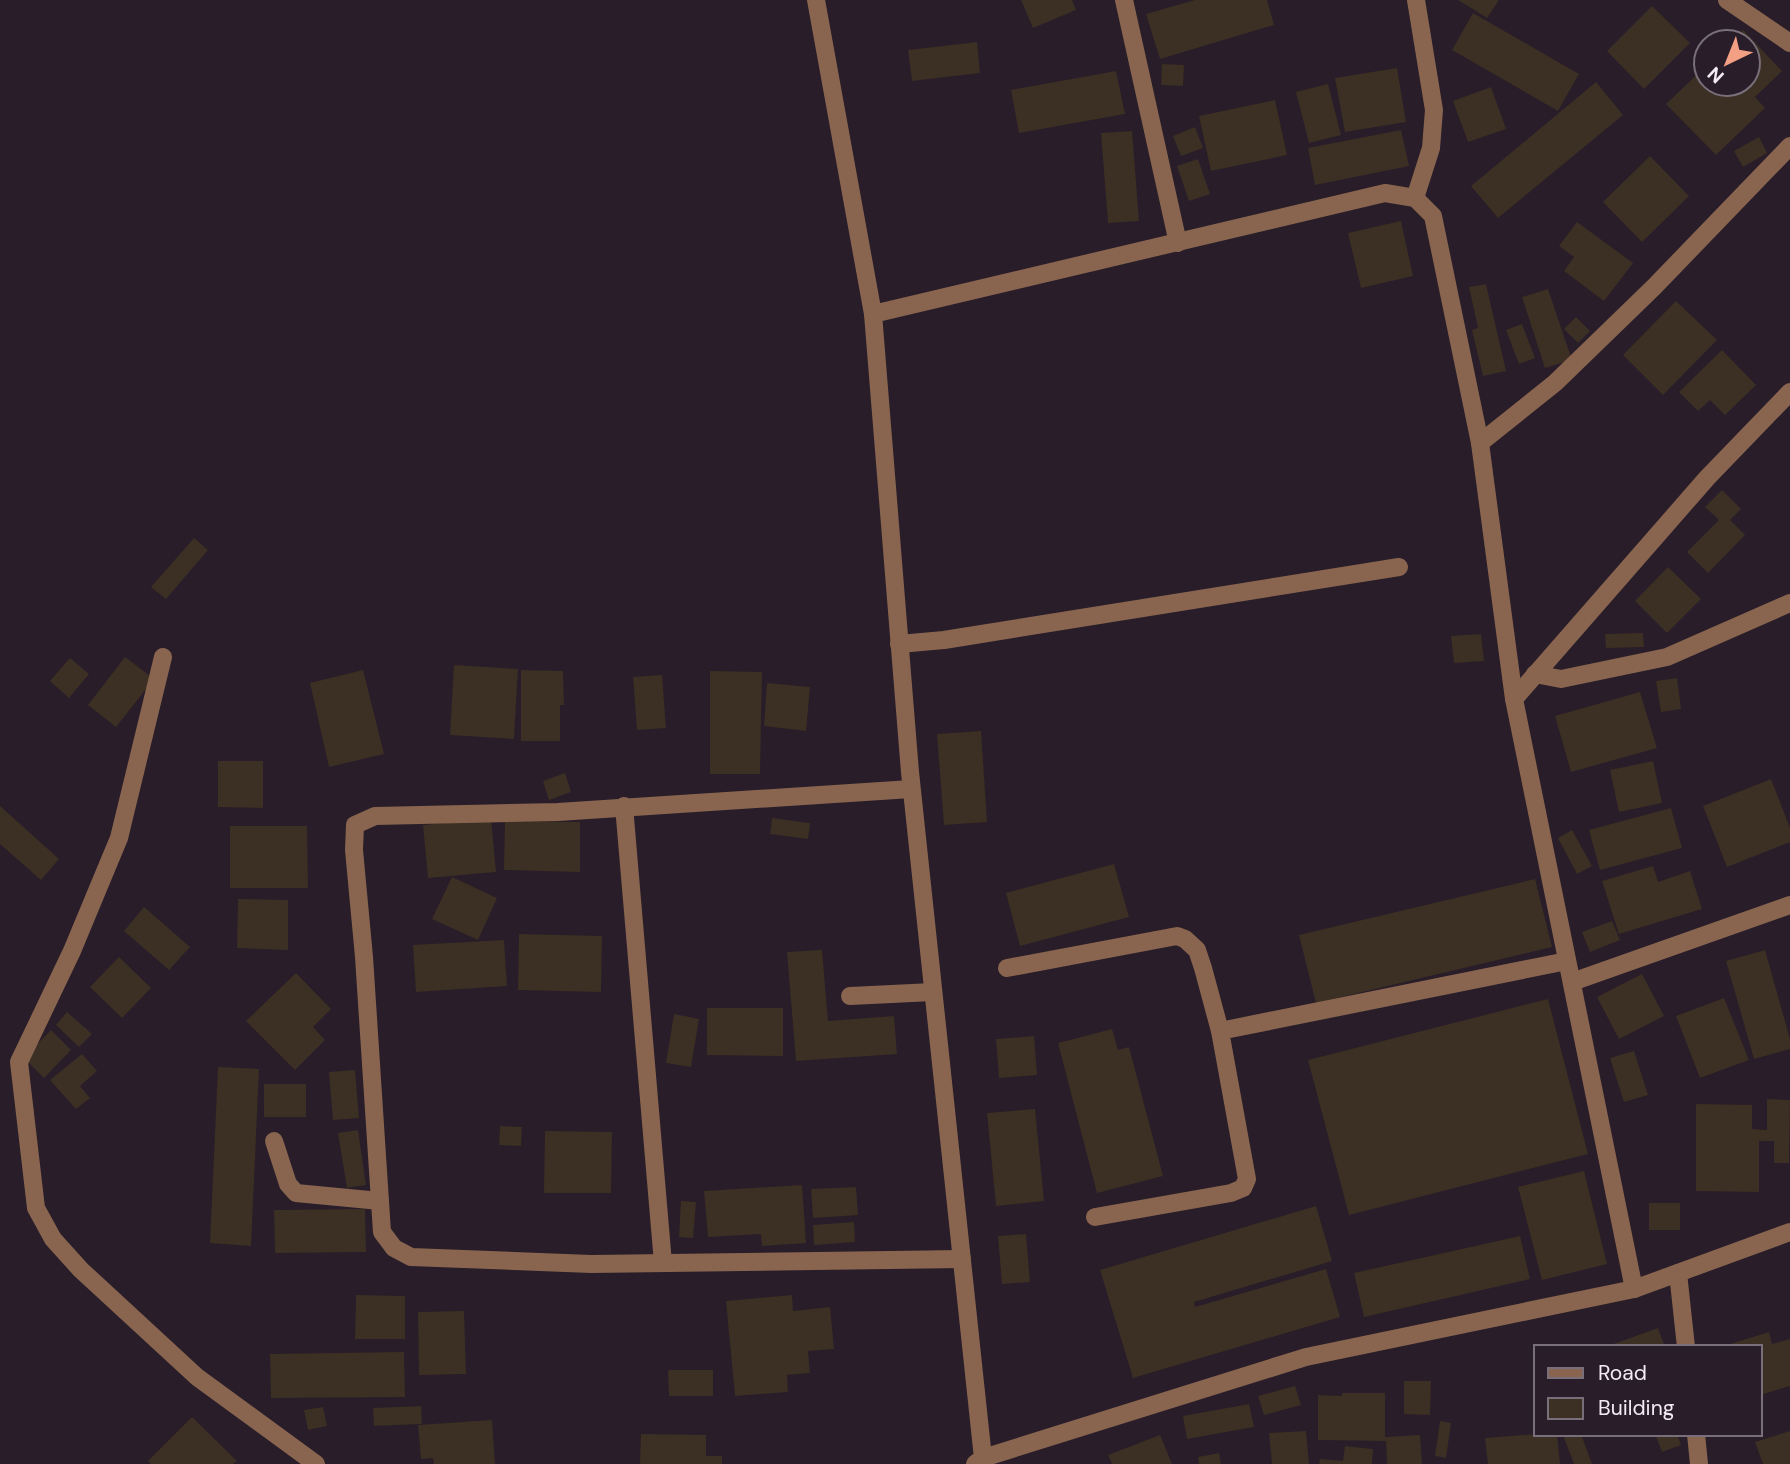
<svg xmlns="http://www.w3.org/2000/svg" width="1790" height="1464" viewBox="0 0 1790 1464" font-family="'DM Sans',sans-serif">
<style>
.building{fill:#3c2f23}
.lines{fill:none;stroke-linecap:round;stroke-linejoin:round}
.minor{stroke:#89654f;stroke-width:18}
</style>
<rect width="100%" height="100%" fill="#281d29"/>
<g class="building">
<path d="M1021,0H1072L1076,10L1033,28Z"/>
<path d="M1195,0H1267L1274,25L1160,59L1146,14Z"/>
<path d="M1458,0H1499L1487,18Z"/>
<path d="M1652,6L1690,43L1644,89L1607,51Z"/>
<path d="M1473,13L1579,74L1558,111L1452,50Z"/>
<path d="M1743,30L1782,71L1755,97L1765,108L1716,155L1666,104L1706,66V84H1748V42H1731Z"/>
<path d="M977,42L980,73L912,81L908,50Z"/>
<path d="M1162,64L1184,65L1183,86L1161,85Z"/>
<path d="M1397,68L1406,122L1345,132L1335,78Z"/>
<path d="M1116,71L1125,114L1019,133L1011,90Z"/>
<path d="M1596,82L1623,115L1498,218L1471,186Z"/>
<path d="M1328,84L1341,135L1309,143L1296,92Z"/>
<path d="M1491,87L1506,129L1468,142L1453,101Z"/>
<path d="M1275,100L1287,155L1211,171L1199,116Z"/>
<path d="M1195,127L1203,148L1181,156L1173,136Z"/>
<path d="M1401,130L1409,166L1315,185L1308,148Z"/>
<path d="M1132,131L1139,221L1108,223L1101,133Z"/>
<path d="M1759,137L1767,153L1743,167L1734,151Z"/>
<path d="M1650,156L1689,196L1642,242L1603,202Z"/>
<path d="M1198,159L1210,194L1189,201L1177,166Z"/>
<path d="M1401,221L1413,276L1361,288L1348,233Z"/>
<path d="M1577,222L1633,263L1604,301L1564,271L1574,257L1559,246Z"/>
<path d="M1486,284L1506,371L1483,376L1472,330L1478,328L1469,287Z"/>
<path d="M1548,289L1572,360L1545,368L1522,297Z"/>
<path d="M1676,301L1717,340L1663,395L1623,355Z"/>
<path d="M1576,317L1590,331L1578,343L1564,329Z"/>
<path d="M1522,324L1535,358L1519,364L1506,330Z"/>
<path d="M1722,350L1756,385L1725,415L1710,400L1698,411L1679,392Z"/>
<path d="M1722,490L1741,509L1730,520L1745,535L1708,573L1687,552L1719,520L1705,507Z"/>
<path d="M194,538L208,550L166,599L151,587Z"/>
<path d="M1668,567L1701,599L1667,633L1635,601Z"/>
<path d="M1643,633L1644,647L1606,648L1605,634Z"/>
<path d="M1481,634L1484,661L1454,663L1451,636Z"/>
<path d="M125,657L154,679L116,727L88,705Z"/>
<path d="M70,658L89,674L69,698L50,681Z"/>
<path d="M454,665L518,669L514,739L450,735Z"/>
<path d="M363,670L384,754L329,767L310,683Z"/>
<path d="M521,670L563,671L564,705H560V741H521Z"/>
<path d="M710,671L762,672L760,774H710Z"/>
<path d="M662,675L666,728L637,730L633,677Z"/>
<path d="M1677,678L1681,709L1661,712L1656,681Z"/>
<path d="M767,683L810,687L806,731L764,726Z"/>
<path d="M1640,692L1657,748L1571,772L1555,716Z"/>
<path d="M981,731L987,822L944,825L937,734Z"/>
<path d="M218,761H263V808L218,807Z"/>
<path d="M1653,761L1662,803L1619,812L1610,770Z"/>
<path d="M565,773L571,792L549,800L543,781Z"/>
<path d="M1771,779L1790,828V842L1727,867L1703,806Z"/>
<path d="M0,806L59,859L41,880L0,844Z"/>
<path d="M1671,808L1682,848L1600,870L1589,830Z"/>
<path d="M772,818L810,823L808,839L770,834Z"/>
<path d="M491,819L496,872L428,878L423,825Z"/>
<path d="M505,821L580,822V872L504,870Z"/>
<path d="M230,826H307L308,888H230Z"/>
<path d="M1572,830L1592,866L1577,874L1558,838Z"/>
<path d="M1114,864L1129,917L1020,946L1006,893Z"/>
<path d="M1653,866L1658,882L1690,871L1702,909L1619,934L1602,881Z"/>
<path d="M452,877L497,898L478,940L432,919Z"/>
<path d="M1535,879L1552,947L1316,1003L1299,935Z"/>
<path d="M238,899L288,900V950L237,948Z"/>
<path d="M144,907L190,947L169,970L124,931Z"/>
<path d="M1612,921L1620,940L1590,952L1582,932Z"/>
<path d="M519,934L602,936L601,992L518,990Z"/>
<path d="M504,940L507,986L416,992L413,945Z"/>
<path d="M822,950L828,1021L894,1016L897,1054L796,1061L787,952Z"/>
<path d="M1765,950L1790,1039V1049L1754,1059L1726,961Z"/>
<path d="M119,957L151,988L122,1018L90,987Z"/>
<path d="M296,973L331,1009L313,1027L325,1040L295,1070L246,1021Z"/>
<path d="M1642,974L1664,1016L1619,1039L1597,997Z"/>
<path d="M1724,998L1749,1060L1700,1078L1676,1016Z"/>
<path d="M1548,999L1588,1154L1349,1215L1308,1060Z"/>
<path d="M707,1008H783V1056L707,1055Z"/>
<path d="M67,1012L92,1034L79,1047L56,1025Z"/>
<path d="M674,1014L699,1019L691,1067L666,1063Z"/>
<path d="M1112,1029L1118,1050L1129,1047L1163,1176L1097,1193L1058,1043Z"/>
<path d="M51,1030L71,1050L44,1078L24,1058Z"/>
<path d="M1034,1036L1037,1075L999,1078L996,1039Z"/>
<path d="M1634,1051L1648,1095L1624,1102L1610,1058Z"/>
<path d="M82,1054L97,1071L80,1086L90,1098L76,1109L50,1080Z"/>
<path d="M218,1067L259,1069L251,1246L210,1243Z"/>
<path d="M355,1070L359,1118L333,1120L329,1072Z"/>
<rect x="264" y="1084" width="42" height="33"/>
<path d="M1767,1099L1790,1100L1789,1163H1774V1141H1759V1192L1696,1191V1104L1752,1105V1129L1767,1130Z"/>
<path d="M1035,1109L1044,1201L996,1206L987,1113Z"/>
<path d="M500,1126L522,1127L521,1146L499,1145Z"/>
<path d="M358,1130L366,1185L347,1188L338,1133Z"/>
<path d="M545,1131L612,1132L611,1193H544Z"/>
<path d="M1584,1171L1607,1264L1542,1280L1518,1187Z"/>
<path d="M802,1185L806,1243L762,1246L761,1234L708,1237L704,1191Z"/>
<path d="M856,1187L858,1215L813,1218L811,1189Z"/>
<path d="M681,1201L696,1202L693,1238L679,1237Z"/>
<rect x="1649" y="1203" width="31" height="27"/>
<path d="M1316,1206L1332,1261L1194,1302L1195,1307L1326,1269L1340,1317L1133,1378L1100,1270Z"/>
<path d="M365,1209L366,1252L275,1253L274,1210Z"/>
<path d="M854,1222L855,1242L814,1245L813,1225Z"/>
<path d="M1026,1234L1030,1282L1002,1284L998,1236Z"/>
<path d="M1520,1236L1530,1279L1364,1317L1354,1273Z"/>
<path d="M356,1295L405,1296V1339H355Z"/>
<path d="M792,1295L793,1311L830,1307L834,1349L808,1351L810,1373L787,1375L788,1392L735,1396L726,1301Z"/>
<path d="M464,1311L466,1374L419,1375L418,1312Z"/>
<path d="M1658,1328L1665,1347H1608V1346Z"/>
<path d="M1769,1332L1772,1344L1790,1339V1386L1760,1395V1347L1724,1346Z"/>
<path d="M404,1352L405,1397L271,1398L270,1354Z"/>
<path d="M668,1370H713V1396H669Z"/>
<path d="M1404,1381H1431L1430,1415L1404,1414Z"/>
<path d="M1295,1386L1301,1405L1264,1415L1258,1396Z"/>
<path d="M1342,1393H1385V1437L1420,1435L1422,1464H1387L1386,1441L1318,1440V1395L1342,1396Z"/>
<path d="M1249,1404L1254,1427L1187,1439L1183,1416Z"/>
<path d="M421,1406L422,1424L374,1426L373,1408Z"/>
<path d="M323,1407L327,1426L308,1430L304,1410Z"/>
<path d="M192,1417L237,1461L233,1464H151L148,1461Z"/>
<path d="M492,1420L495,1464H434L433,1458L421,1459L418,1425Z"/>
<path d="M1440,1421L1451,1423L1446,1458L1435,1456Z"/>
<path d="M1306,1431L1309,1464H1272L1269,1433Z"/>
<path d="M1790,1431V1464H1763L1755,1442Z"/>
<path d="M641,1434L706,1435V1456H722V1464H640Z"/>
<path d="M1536,1434H1557L1560,1464H1488L1485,1438Z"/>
<path d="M1581,1434L1592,1464H1574L1563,1435Z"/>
<path d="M1655,1434H1677L1681,1445L1662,1452Z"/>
<path d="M1160,1435L1172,1464H1112L1108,1455Z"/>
<path d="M1345,1446L1373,1449L1372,1464H1319L1320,1459L1343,1461Z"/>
<path d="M1219,1453L1221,1464H1199L1198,1457Z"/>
</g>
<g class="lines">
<g class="minor">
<path d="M816,0L873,314L910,772L983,1458L975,1464"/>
<path d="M1124,0L1178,243"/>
<path d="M1727,0L1790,43"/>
<path d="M1415,198L1431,148L1434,110L1416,0"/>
<path d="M873,314L1385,193L1415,198L1433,216L1480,443L1514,699"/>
<path d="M1480,443L1555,383L1654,287L1790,146"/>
<path d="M899,644L944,640L1399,567"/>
<path d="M163,657L119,838L72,951L19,1062L36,1208L53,1239L81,1270L197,1377L316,1464"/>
<path d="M1535,674L1561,679L1667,657L1790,603"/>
<path d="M911,789L558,812L375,816L355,825L354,850L364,957L382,1232L394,1248L411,1257L591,1264L962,1259"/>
<path d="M624,806L663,1263"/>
<path d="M1007,968L1177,936L1185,939L1197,950L1203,968L1220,1031L1247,1179L1243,1188L1231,1193L1095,1217"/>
<path d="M1572,982L1790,905"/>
<path d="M850,996L933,992"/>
<path d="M1220,1031L1567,961"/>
<path d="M274,1141L288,1184L296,1193L380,1201"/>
<path d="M1678,1273L1686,1347"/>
<path d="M1634,1289L1514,699L1707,478L1790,392"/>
<path d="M1696,1434L1699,1464"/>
<path d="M983,1458L1306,1357L1634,1289L1790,1232"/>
</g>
</g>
<rect x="1534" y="1345" width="228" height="91" fill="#281d29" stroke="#796f7a" stroke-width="2"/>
<rect x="1548" y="1368" width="35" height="10" fill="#89654f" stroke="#796f7a" stroke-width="2"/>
<text x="1598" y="1380" font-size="21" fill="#f3ebf4">Road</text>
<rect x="1548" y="1398" width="35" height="21" fill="#3c2f23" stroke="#796f7a" stroke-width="2"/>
<text x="1598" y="1415" font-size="21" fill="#f3ebf4">Building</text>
<g transform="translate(1727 63) rotate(223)"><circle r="33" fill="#281d29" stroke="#796f7a" stroke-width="2"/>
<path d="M0-5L12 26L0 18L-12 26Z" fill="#f39f84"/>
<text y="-10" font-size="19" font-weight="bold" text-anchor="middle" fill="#f3ebf4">N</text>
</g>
</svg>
